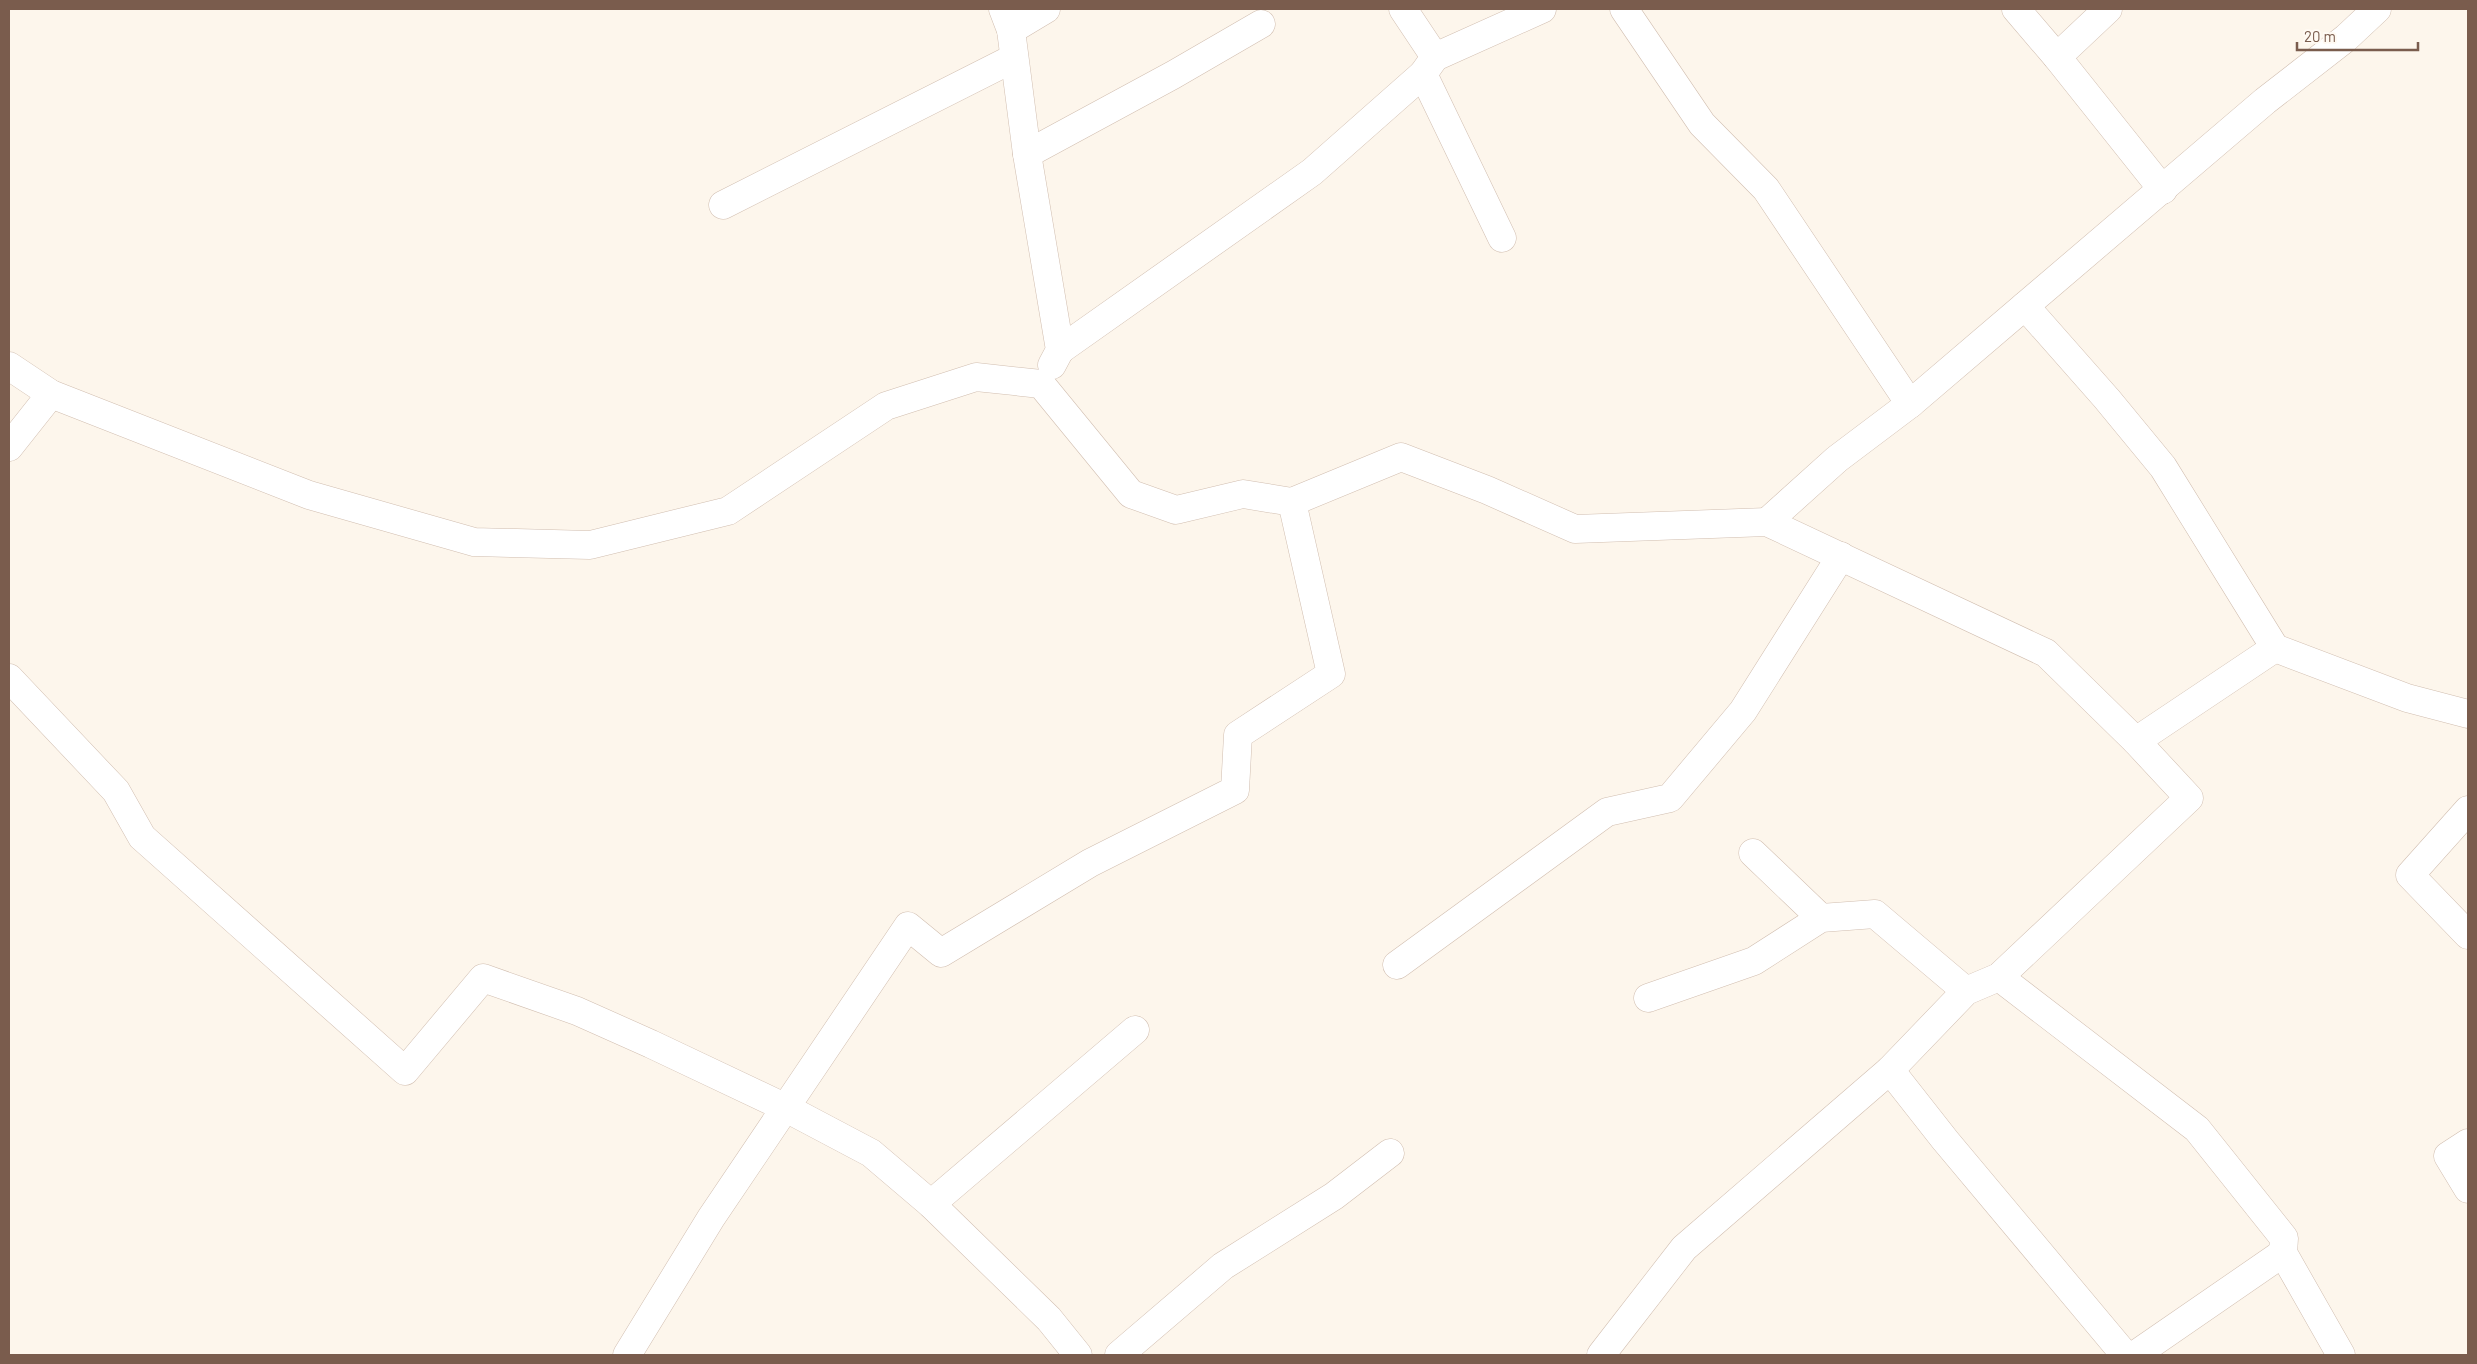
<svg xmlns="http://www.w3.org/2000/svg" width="2477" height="1364" viewBox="0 0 2477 1364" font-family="Barlow,sans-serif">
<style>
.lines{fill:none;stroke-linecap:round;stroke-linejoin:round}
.street-casing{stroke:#d1beb0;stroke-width:29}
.street{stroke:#fff;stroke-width:28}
</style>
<rect width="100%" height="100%" fill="#fdf6ec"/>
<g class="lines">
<defs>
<g id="street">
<path d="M1003,9L1011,30L1027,154L1060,350L1052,365"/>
<path d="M1403,9L1435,57"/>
<path d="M1624,9L1702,124L1766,189L1910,404"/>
<path d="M2016,9L2057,57L2163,190"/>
<path d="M1011,30L1046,9"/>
<path d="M2057,57L2108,9"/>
<path d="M1423,74L1502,238"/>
<path d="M1027,154L1173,75L1261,24"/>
<path d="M723,205L1014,58"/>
<path d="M2025,306L2107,399L2163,467L2275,648L2407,698L2468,714"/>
<path d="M1060,350L1312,172L1423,74L1435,57L1542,9"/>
<path d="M9,366L51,394L309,495L474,542L590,545L728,511L886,406L976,377L1041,384L1131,494L1176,510L1243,494L1292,502L1401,457L1487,490L1575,529L1767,522L2046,653L2136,741L2189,798L1999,977L1966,991L1890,1070L1684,1248L1601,1355"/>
<path d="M9,447L51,394"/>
<path d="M1767,522L1837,459L1910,404L2265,101L2346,38L2377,9"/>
<path d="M9,678L116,791L142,837L405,1071L483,978L577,1011L651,1044L784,1107L871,1153L931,1204L1049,1319L1078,1355"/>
<path d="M2136,741L2275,648"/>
<path d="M2468,810L2410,875L2468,935"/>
<path d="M1753,853L1821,918"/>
<path d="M1397,965L1607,812L1670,798L1743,711L1841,556"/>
<path d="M1999,977L2197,1129L2284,1238L2283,1253L2341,1355"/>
<path d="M1648,998L1754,961L1821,918L1875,914L1966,991"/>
<path d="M1890,1070L1945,1140L2125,1355"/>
<path d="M2468,1143L2448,1156L2468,1189"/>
<path d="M931,1204L1135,1030"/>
<path d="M627,1355L711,1218L908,926L941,953L1090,863L1235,790L1238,735L1331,674L1292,502"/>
<path d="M1119,1355L1223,1266L1334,1196L1390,1153"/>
<path d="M2135,1355L2283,1253"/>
</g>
</defs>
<use href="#street" class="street-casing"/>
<use href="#street" class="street"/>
</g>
<rect width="2477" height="1364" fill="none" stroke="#7a5c4d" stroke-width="20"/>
<path d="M2297 42v8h121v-8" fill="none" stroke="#7a5c4d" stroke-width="2.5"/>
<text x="2304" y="42" font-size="15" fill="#7a5c4d" stroke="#fffaf3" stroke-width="4" paint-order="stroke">20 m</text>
</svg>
